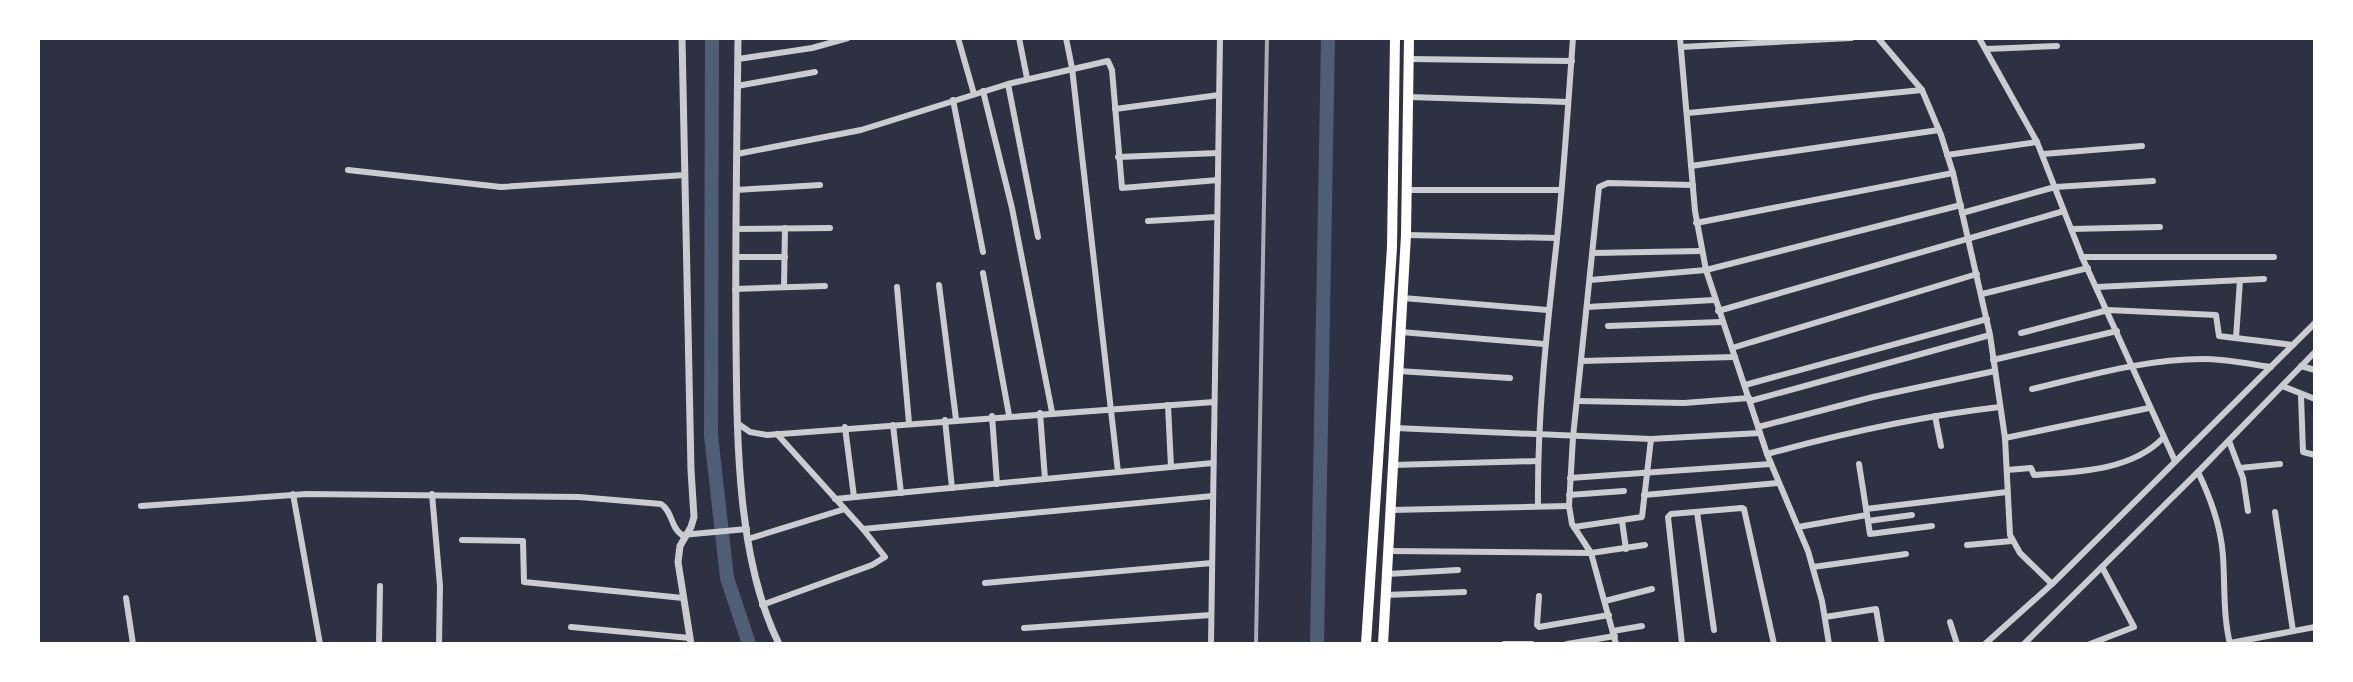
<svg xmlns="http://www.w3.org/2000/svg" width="2353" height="682" viewBox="0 0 2353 682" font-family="Manrope,sans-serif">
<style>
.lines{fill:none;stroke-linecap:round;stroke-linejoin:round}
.canal{stroke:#4f5d75;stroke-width:14}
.minor{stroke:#caccd0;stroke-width:6}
.tertiary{stroke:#caccd0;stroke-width:7}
.trunk{stroke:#fff;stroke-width:10}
.rail{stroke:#abadb3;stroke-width:4}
</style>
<rect width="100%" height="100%" fill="#2d3142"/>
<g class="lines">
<g class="canal">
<path d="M712,38L711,435L727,578L749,644"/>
<path d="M1317,644L1328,38"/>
</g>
<g class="minor">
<path d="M958,38L974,94"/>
<path d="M1019,38L1027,78"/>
<path d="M1066,38L1072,68L1118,472"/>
<path d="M1680,38L1695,211L1706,270L1767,454L1808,551L1822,601L1829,644"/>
<path d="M1878,38L1922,90L1941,135L1953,173L1990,335L2005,438L2010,535L2020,553L2052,584"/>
<path d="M1979,38L2037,142L2082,257L2175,461"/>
<path d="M1681,47L1851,38"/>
<path d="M1986,49L2057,46"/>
<path d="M738,59L812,48L848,38"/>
<path d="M1409,59L1572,61"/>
<path d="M1008,84L1038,237"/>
<path d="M737,86L815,72"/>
<path d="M983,91L1012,208L1052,412"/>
<path d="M1409,97L1568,102"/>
<path d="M953,100L983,252"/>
<path d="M1115,109L1219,95"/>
<path d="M1688,113L1922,90"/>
<path d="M737,154L861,130L1008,84L1108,61L1112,70L1122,188L1218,180"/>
<path d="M2043,154L2142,146"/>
<path d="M1947,155L2037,142"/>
<path d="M1118,157L1218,153"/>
<path d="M1691,166L1939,130"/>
<path d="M348,170L501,187L685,175"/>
<path d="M736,190L820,185"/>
<path d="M1407,190H1561"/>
<path d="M1962,213L2055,187L2153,181"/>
<path d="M1148,221L1217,217"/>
<path d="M1696,223L1953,173"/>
<path d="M736,229L830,228"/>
<path d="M2071,229L2160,227"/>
<path d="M1406,235L1557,238"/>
<path d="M1593,253L1701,251"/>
<path d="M736,257H785"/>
<path d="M2082,257H2274"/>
<path d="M983,273L1009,415"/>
<path d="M1590,280L1706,270L1961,205"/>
<path d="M939,285L956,419"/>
<path d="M784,287L785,228"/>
<path d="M897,287L909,423"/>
<path d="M2097,287L2264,279"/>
<path d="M735,289L825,286"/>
<path d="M1982,294L2088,268"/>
<path d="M1403,298L1547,310"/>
<path d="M1587,307L1714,300"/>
<path d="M1718,311L2064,211"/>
<path d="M1608,326L1721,322"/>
<path d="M1401,332L1544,344"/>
<path d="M2021,333L2108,310L2216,315L2219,336L2293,345"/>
<path d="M2236,338L2240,280"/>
<path d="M1732,348L1977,274"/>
<path d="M1993,360L2117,331"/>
<path d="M1581,361L1735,357"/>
<path d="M2301,366L2315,370"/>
<path d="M1398,371L1510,378"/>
<path d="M1745,385L1987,319"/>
<path d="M2282,386L2315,399"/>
<path d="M2032,389C2088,376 2145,359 2203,359C2226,359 2249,364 2271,367"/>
<path d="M2301,396L2303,452L2315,455"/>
<path d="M1577,401L1684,403L1749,398"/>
<path d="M1750,401L1990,335"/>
<path d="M1168,405L1171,467"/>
<path d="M1040,413L1045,479"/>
<path d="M992,416L997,484"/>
<path d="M1935,416L1941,446"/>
<path d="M945,420L952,488"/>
<path d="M737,423L750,432L767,435L1214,402"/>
<path d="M893,425L901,493"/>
<path d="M845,427L854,497"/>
<path d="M1758,427L1873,397L1995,371"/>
<path d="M1395,428L1651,439L1760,433"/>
<path d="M2005,438L2149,408"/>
<path d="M2229,441L2243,478L2248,511"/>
<path d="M1767,454C1844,433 1921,416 2000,407"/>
<path d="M1859,464L1870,534L1932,526"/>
<path d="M1393,465L1538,461"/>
<path d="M2240,468L2280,464"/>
<path d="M2007,470L2031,468L2034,475C2077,472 2131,471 2163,438"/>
<path d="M2198,472C2211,499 2221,526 2223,556C2225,586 2223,615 2230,644"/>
<path d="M1570,478L1771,464"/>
<path d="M293,494L320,644"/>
<path d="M432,494L440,586L439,644"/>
<path d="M1569,495L1624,491"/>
<path d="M1644,495L1778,483"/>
<path d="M835,499L1213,463"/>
<path d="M141,506L307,494L579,497L661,504C673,512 670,527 682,535L747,529"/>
<path d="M1538,506C1537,416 1547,328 1557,239C1564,172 1568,105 1573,38"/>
<path d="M1866,509L2007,492"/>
<path d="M1391,510L1569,506"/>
<path d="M1697,512L1714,630"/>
<path d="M2275,512L2293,631"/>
<path d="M1622,521L1626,549"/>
<path d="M1868,521L1912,515"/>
<path d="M1574,527L1642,517L1651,439"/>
<path d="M1798,527L1867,515"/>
<path d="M863,529L1213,496"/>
<path d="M748,539L845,509"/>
<path d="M462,540L523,541L524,582L683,598"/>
<path d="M1967,545L2012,541"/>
<path d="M1388,551L1591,553L1645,545"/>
<path d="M1813,567L1906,554"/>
<path d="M1387,574L1458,570"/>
<path d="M985,583L1212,563"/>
<path d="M1385,595L1464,592"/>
<path d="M1539,596L1537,625L1539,627L1609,615"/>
<path d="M126,598L133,644"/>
<path d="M1605,601L1652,589"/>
<path d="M762,605L872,565L885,557L863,529L777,434"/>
<path d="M1825,617L1876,609L1882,644"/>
<path d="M1950,622L1957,644"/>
<path d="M571,627L690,638"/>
<path d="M1024,628L1211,615"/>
<path d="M1613,631L1642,626"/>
<path d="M2230,643L2315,627"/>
<path d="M379,644L380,586"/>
<path d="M1211,644L1220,38"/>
<path d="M1504,644H1532"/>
<path d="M1567,644L1615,636"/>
<path d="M1616,644L1591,553L1572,524L1569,506L1573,437L1599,187L1608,183L1693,185"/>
<path d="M1682,644L1668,517L1671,514L1742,508L1744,509L1774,644"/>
<path d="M1985,644L2052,584L2315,323"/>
<path d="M2024,644L2198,472L2315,352"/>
<path d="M2090,644L2134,627L2102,567"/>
</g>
<g class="tertiary">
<path d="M682,38L691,470L694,517L691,527L680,546L678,562L691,644"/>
<path d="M738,38C737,138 735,238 736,338C737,434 736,557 779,644"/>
</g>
<g class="trunk">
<path d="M1366,644L1392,247L1395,38"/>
<path d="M1383,644L1406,235L1409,38"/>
</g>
<path class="rail" d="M1256,644L1267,38"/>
</g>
<rect width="2353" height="682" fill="none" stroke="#ffffff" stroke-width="80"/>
</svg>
